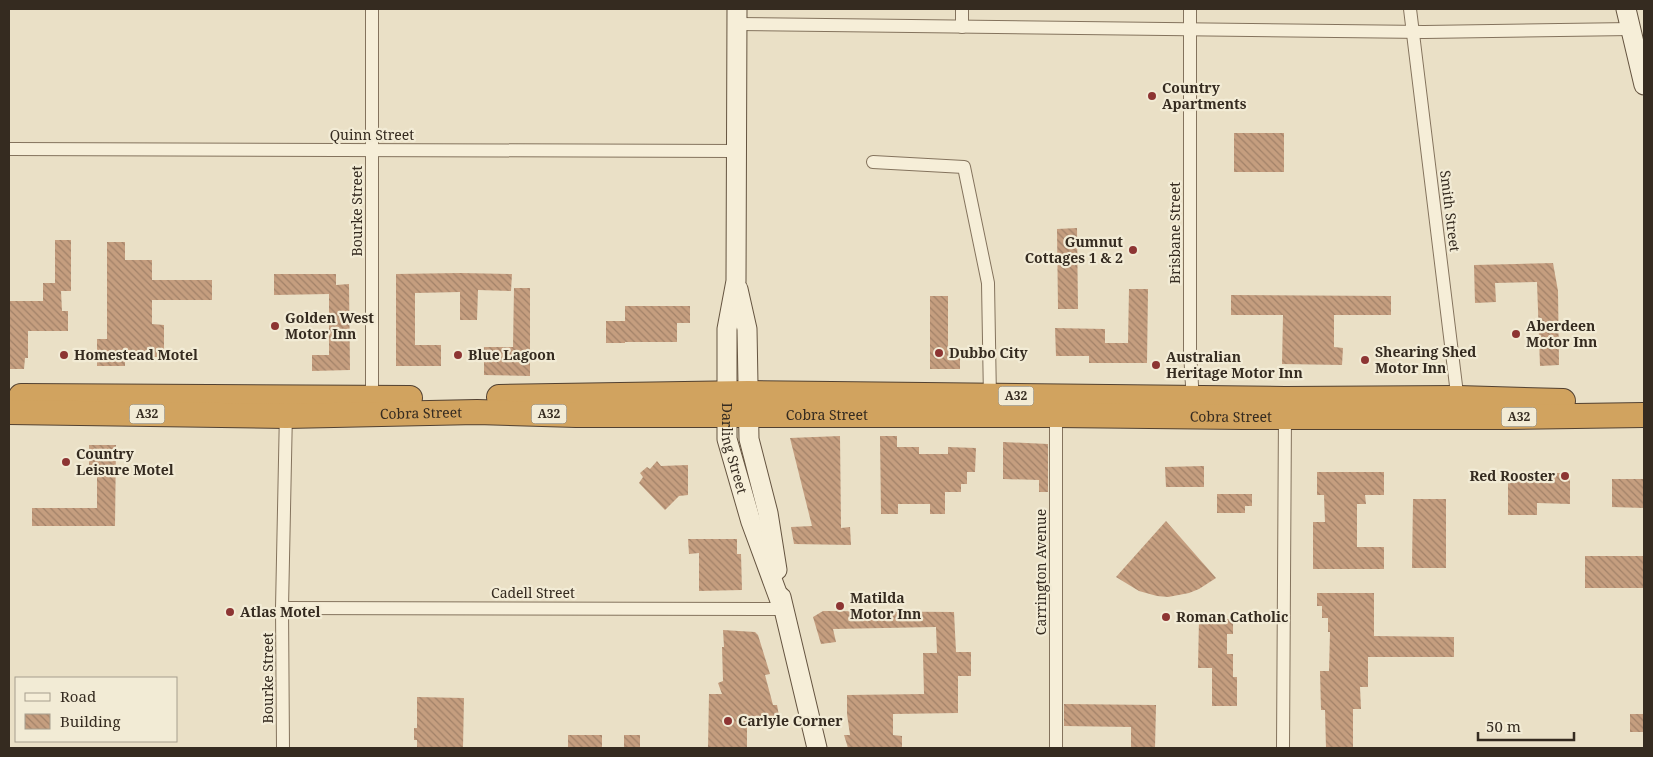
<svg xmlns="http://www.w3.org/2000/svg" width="1653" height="757" viewBox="0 0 1653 757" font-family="'Noto Serif',serif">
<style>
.building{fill:url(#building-back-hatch)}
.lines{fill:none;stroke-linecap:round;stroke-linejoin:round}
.street-casing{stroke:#84735d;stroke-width:14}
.secondary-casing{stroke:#655440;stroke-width:21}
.highway-casing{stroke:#524131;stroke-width:26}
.street{stroke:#f6eed8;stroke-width:12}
.secondary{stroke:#f6eed8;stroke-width:19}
.highway{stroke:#d1a35f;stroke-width:24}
.poi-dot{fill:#8d3533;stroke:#f2ebd5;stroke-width:2}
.labels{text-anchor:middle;stroke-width:4.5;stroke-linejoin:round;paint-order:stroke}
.shield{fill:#f2ebd5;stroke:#6e6556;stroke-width:1}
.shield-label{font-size:12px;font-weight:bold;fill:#352b20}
.poi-label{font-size:14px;font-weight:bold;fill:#352b20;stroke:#f2ebd5;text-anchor:start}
.street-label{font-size:14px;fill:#352b20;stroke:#f2ebd5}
</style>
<defs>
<pattern id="building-back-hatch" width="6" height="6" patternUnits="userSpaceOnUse" patternTransform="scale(1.25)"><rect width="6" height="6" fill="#c59e7f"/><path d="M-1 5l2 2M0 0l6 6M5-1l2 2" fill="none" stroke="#a18168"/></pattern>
</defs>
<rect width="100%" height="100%" fill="#eae0c6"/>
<g class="building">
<rect x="1234" y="133" width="50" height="39"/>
<path d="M1077,228L1078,309H1058L1057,229Z"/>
<path d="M55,240H71V291H61L62,311H68V331H28V358H25L24,369H9V301H43V283H55Z"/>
<path d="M107,242H125V260H152V280H212V300H152V324L164,325V357H125V366H97V339H107Z"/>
<path d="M1553,263L1558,291L1559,365L1540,366L1537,282L1495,283L1496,302L1475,303L1474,265Z"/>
<path d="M460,273L512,274L511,291L478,290L477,320H460V292L415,293V345H441V366H396V274Z"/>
<path d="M274,274H336V285L349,284L350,370L312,371V355H329V294L274,295Z"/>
<path d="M514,288H530V376L484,375V347H513Z"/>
<path d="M1129,289H1148L1147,363H1089V356H1056L1055,328L1105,329V343H1128Z"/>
<path d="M1231,295L1391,296V315H1334V347L1343,348L1342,365L1282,364L1283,315H1231Z"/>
<path d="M930,296H948V351H960V369H930Z"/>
<path d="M625,306H690V323H677V342H625V343H606V321H625Z"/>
<path d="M840,436L841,528L850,527L851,545L794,544L791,527L812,526L790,438Z"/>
<path d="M880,436H897V447H919V454H948V447L976,448L975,472H967V484H961V492H945V514H930V504H898V514H881Z"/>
<path d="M1003,442L1048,444V492H1039V480L1003,479Z"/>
<path d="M89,445H116L115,526H32V508H97V465H89Z"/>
<path d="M657,461L661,466L688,465V495L679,496L665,510L639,483L643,477L640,473L647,467L650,469Z"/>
<path d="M1204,466V487H1166L1165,467Z"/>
<path d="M1317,472H1384V495H1365L1366,504H1357V547H1384V569H1313V522H1325L1324,495H1317Z"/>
<path d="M1537,473H1570V504L1537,503V515H1508V481L1537,480Z"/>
<path d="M1612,479H1644V508L1612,507Z"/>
<path d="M1217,494H1252V506H1245V513H1217Z"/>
<path d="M1413,499H1446V568H1412Z"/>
<path d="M1166,521L1216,578L1199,589L1189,593L1168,597L1157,596L1139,591L1116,577Z"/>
<path d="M688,539H737V554H741L742,590L699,591V553L689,554Z"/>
<rect x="1585" y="556" width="59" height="32"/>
<path d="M1317,593H1374V636L1454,637V657H1368V687H1360L1361,709H1353V748H1326L1325,710H1321L1320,671H1329L1330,632H1328V618H1322V606H1317Z"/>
<path d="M823,611L954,612L956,652H971V676H958V713L893,714V735L902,736V748H848L844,735H850L847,714V695L924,694L923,653H937L936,627L833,629L836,642L821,644L813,617Z"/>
<path d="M1199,619H1233V634H1227V654H1233V677H1237V706H1212V668H1198Z"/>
<path d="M723,630L755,632L758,635L770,674L765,675L773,705H777L780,721H747V748H708L709,694H722L718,683L723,681L722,647H724Z"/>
<path d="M417,697L464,698L463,747L417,748V740H414V728H417Z"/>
<path d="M1064,704L1156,705L1155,748H1131V727L1064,726Z"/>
<rect x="1630" y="714" width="14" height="18"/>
<rect x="568" y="735" width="34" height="13"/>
<rect x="624" y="735" width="16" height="13"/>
</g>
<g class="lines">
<defs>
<g id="street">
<path d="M1190,9V352L1193,402"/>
<path d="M1410,9L1458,402"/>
<path d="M737,24L1424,32L1631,29"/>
<path d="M962,27V9"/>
<path d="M9,149L736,151"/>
<path d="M873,162L964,167L988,283L990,399"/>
<path d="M372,401V9"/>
<path d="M282,608L783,609"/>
<path d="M283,748L282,608L286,411"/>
<path d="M1056,748V411"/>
<path d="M1283,748L1285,413"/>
</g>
<g id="secondary">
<path id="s1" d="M737,9L736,281L727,329V439L751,522L783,609"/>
<path d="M1626,9L1644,85"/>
<path d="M738,289L747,329L749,439L768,513L777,570"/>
<path d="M781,597L817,748"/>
</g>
<g id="highway">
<path d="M21,396L410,398"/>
<path d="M499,397L748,393L1285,399L1458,398L1563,401"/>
<path id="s2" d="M9,412L286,416L477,412L576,415H1056L1242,417H1507L1644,415"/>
</g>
</defs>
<use href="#street" class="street-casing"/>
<use href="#secondary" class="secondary-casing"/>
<use href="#highway" class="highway-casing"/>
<use href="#street" class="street"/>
<use href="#secondary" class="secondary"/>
<use href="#highway" class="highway"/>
</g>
<g class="poi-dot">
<circle cx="1152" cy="96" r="5"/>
<circle cx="1133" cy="250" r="5"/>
<circle cx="275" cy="326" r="5"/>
<circle cx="1516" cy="334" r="5"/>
<circle cx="939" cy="353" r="5"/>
<circle cx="64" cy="355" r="5"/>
<circle cx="458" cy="355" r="5"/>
<circle cx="1365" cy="360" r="5"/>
<circle cx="1156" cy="365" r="5"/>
<circle cx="66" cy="462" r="5"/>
<circle cx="1565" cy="476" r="5"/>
<circle cx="840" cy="606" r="5"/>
<circle cx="230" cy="612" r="5"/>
<circle cx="1166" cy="617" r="5"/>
<circle cx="728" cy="721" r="5"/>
</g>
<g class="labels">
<g class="shield">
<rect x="998.5" y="386.5" width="35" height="19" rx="4"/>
<rect x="129.5" y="404.5" width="35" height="19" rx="4"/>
<rect x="531.5" y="404.5" width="35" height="19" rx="4"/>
<rect x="1501.5" y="407.5" width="35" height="19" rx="4"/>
</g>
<g class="shield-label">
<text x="1016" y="400">A32</text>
<text x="147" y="418">A32</text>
<text x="549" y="418">A32</text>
<text x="1519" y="421">A32</text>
</g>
<g class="poi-label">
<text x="1162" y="93">Country<tspan x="1162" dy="16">Apartments</tspan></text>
<text x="1123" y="247" text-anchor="end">Gumnut<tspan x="1123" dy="16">Cottages 1 &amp; 2</tspan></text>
<text x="285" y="323">Golden West<tspan x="285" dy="16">Motor Inn</tspan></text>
<text x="1526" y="331">Aberdeen<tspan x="1526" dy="16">Motor Inn</tspan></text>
<text x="1375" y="357">Shearing Shed<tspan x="1375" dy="16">Motor Inn</tspan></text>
<text x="949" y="358">Dubbo City</text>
<text x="74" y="360">Homestead Motel</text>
<text x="468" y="360">Blue Lagoon</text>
<text x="1166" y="362">Australian<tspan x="1166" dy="16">Heritage Motor Inn</tspan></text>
<text x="76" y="459">Country<tspan x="76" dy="16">Leisure Motel</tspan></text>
<text x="1555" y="481" text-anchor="end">Red Rooster</text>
<text x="850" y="603">Matilda<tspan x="850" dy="16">Motor Inn</tspan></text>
<text x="240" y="617">Atlas Motel</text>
<text x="1176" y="622">Roman Catholic</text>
<text x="738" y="726">Carlyle Corner</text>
</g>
<g class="street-label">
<text x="372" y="140">Quinn Street</text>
<text transform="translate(357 211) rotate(-90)" y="5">Bourke Street</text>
<text transform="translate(1450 211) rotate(83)" y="5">Smith Street</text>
<text transform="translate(1175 233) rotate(-90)" y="5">Brisbane Street</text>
<text dy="5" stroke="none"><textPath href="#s2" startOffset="412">Cobra Street</textPath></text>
<text dy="5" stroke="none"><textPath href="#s2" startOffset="818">Cobra Street</textPath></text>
<text dy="5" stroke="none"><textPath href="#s2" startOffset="1222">Cobra Street</textPath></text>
<text dy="5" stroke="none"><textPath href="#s1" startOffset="441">Darling Street</textPath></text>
<text transform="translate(1041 572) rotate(-90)" y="5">Carrington Avenue</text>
<text x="533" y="598">Cadell Street</text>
<text transform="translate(268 678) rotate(-90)" y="5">Bourke Street</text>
</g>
</g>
<rect width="1653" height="757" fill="none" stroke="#352b20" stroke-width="20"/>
<rect x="15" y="677" width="162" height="65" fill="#f2ebd5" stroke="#a69e8d"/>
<rect x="25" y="693" width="25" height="8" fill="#f6eed8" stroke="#a69e8d"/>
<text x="60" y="702" font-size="15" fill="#352b20">Road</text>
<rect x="25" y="714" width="25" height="15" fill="url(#building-back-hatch)" stroke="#a69e8d"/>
<text x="60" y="727" font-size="15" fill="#352b20">Building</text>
<path d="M1478 732v8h96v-8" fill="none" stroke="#352b20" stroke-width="2.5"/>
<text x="1486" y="732" font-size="15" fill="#352b20" stroke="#f2ebd5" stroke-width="4" paint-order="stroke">50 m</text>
</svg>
